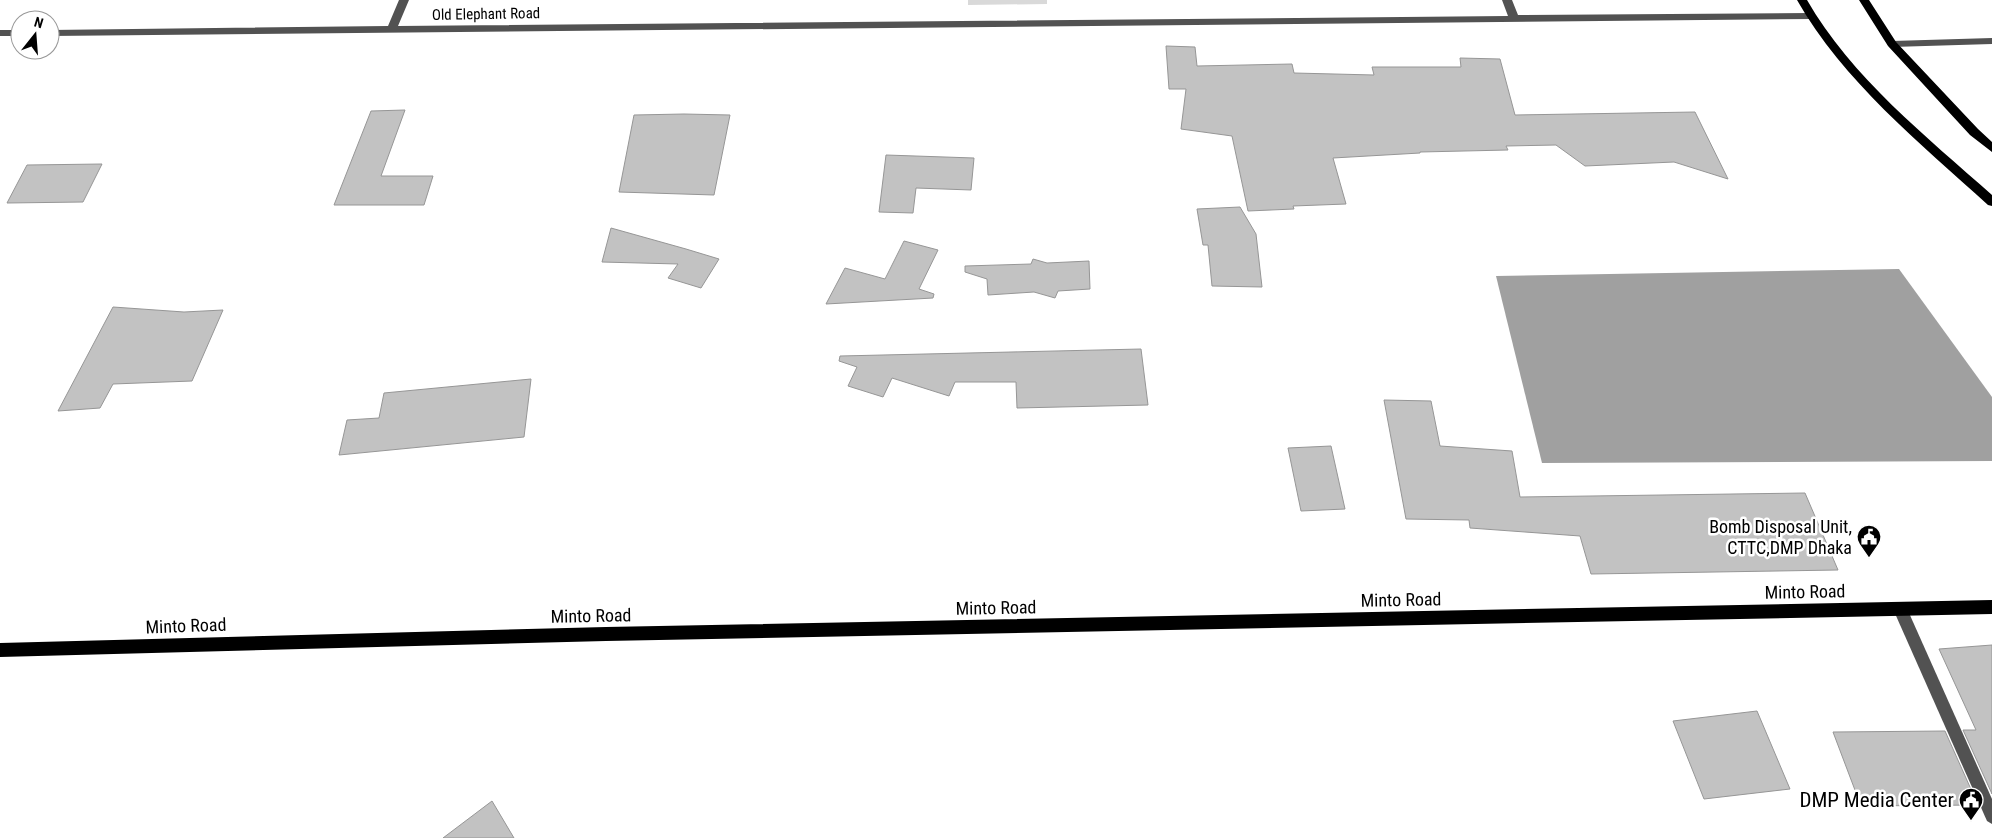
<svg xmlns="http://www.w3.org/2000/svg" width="1992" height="838" viewBox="0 0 1992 838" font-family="'Roboto Condensed',sans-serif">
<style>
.green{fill:#d9d9d9}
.water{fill:#a0a0a0}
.building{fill:#c2c2c2;stroke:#969696}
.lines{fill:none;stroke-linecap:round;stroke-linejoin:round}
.minor{fill:#525252;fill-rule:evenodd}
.major{fill:#000;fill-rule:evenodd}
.labels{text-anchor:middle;stroke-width:5;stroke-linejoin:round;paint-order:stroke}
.far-street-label{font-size:15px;fill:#000;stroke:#fff}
.poi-label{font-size:18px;fill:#000;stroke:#fff;text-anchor:end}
.street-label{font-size:18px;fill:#000;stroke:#fff}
.near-poi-label{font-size:21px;fill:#000;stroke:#fff;text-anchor:end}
</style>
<rect width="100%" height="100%" fill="#fff"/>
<path class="green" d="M968,0H1047V4L968,5Z"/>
<path class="water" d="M1899,269L1992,397V461L1542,463L1496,276Z"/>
<g class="building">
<path d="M1166,46L1195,47L1197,66L1292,64L1294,73L1374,75L1372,67H1461L1460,58L1500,59L1515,115L1695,112L1728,179L1674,162L1585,166L1556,145L1506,146L1508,150L1420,152V153L1333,158L1346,204L1293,206L1294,209L1248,211L1232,136L1181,129L1186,89H1169Z"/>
<path d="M405,110L381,176H433L424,205H334L371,111Z"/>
<path d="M684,114L730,115L714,195L619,192L634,115Z"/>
<path d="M886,155L974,158L971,190L916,188L913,213L879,212Z"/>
<path d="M102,164L83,202L7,203L27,165Z"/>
<path d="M1240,207L1256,234L1262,287L1212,286L1208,245H1203L1197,209Z"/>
<path d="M611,228L686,249L719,259L701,288L668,278L678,264L602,262Z"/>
<path d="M904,241L938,250L919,289L934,294L933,298L826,304L845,268L885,279Z"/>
<path d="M1033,259L1047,263L1089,261L1090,289L1058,291L1055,298L1034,292L988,295L987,279L965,272V266L1031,264Z"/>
<path d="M113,307L184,312L223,310L192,381L113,384L100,408L58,411Z"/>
<path d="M1141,349L1148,405L1017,408L1016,382H955L949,396L892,378L883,397L848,386L857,367L839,361L840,356Z"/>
<path d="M531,379L524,437L339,455L347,420L379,418L384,393Z"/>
<path d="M1384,400L1431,401L1440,446L1512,451L1520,497L1805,493L1838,570L1591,574L1580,536L1470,528L1469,520L1406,519Z"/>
<path d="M1331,446L1345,509L1301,511L1288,448Z"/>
<path d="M1992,645V794L1963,730H1976L1939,649Z"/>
<path d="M1757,711L1790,789L1704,799L1673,721Z"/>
<path d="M1945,731L1978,805L1861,806L1833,732Z"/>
<path d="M492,801L514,838H443Z"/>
</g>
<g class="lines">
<g class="minor">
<path d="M399,0H409L398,26L1508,16L1502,0H1512L1518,15L1811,13L1816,16L1811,19L50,36V30L388,26Z"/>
<rect x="0" y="30" width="20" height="6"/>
<path d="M1992,38V44L1892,47L1887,44L1892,41Z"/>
<path d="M1900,602L1905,604L1992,799V824L1987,821L1893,609L1895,604Z"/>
</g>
<g class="major">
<path d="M1797,0H1807C1851,77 1927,137 1992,195V206L1988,205C1920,143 1843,81 1797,0Z"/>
<path d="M1859,0H1869L1896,42L1978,129L1992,142V152L1970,135L1888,46Z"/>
<path d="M1992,600V614L606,641L0,657V643L606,627Z"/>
</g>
</g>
<defs>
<symbol id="civic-pin" viewBox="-11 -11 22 30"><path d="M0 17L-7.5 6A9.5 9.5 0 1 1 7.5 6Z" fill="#000" stroke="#fff"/><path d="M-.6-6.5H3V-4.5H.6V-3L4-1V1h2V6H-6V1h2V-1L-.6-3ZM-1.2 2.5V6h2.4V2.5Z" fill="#fff"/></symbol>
</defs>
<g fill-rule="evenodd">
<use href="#civic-pin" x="1855" y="523" width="28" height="38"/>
<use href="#civic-pin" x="1957" y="786" width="28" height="38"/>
</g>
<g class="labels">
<g class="far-street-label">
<text transform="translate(486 14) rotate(-1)" y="5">Old Elephant Road</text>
</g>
<g class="poi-label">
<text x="1852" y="533">Bomb Disposal Unit,<tspan x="1852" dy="21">CTTC,DMP Dhaka</tspan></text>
</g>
<g class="street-label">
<text transform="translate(1805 592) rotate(-1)" y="6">Minto Road</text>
<text transform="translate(1401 600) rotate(-1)" y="6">Minto Road</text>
<text transform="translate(996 608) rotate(-1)" y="6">Minto Road</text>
<text transform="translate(591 616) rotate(-1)" y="6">Minto Road</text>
<text transform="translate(186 626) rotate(-2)" y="6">Minto Road</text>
</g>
<g class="near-poi-label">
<text x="1954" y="807">DMP Media Center</text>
</g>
</g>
<g transform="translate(35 35) rotate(17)"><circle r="24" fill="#ffffff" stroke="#999999"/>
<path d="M0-4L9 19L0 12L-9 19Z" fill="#000000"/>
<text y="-8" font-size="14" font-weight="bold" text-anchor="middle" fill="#000000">N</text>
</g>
</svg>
